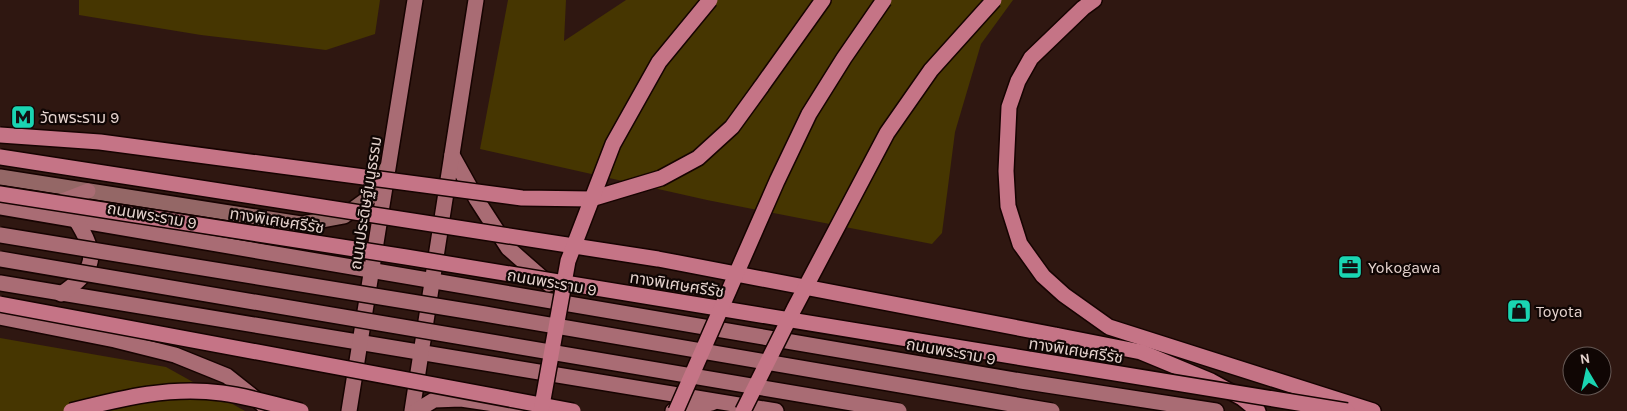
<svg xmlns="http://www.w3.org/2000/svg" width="1627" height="411" viewBox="0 0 1627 411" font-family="Karla,'Noto Sans Thai',sans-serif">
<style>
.green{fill:#463601}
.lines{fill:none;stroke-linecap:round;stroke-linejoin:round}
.secondary-casing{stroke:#160301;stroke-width:18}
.primary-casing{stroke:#160301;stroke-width:18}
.highway-casing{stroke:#160301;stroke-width:18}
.secondary{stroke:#946766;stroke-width:15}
.primary{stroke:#a96c74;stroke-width:15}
.highway{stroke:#c57486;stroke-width:15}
.primary-bridge-casing{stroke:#160301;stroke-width:18;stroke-linecap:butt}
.highway-bridge-casing{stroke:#160301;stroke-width:18;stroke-linecap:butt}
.primary-bridge{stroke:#a96c74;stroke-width:15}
.highway-bridge{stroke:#c57486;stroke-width:15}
.labels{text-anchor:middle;stroke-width:4.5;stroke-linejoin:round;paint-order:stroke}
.poi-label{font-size:16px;fill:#e4d2cd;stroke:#100604;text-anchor:start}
.street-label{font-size:16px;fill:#e4d2cd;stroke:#100604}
</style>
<rect width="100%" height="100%" fill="#2f1711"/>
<g class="green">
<path d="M79,0H380L375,34L326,50L201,35L79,15Z"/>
<path d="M508,0H566L564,41L626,0H1013L981,44L955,132L942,233L932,244L707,200L480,149Z"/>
<path d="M0,338L166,367L245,411H0Z"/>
</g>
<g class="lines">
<defs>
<path id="secondary" d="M0,177L301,224L344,216L370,197L387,168"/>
<g id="primary">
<path d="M452,155L477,200L508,248L549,284"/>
<path d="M52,205L88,191"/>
<path d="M0,207L1021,381L1216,411"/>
<path d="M0,283L776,411"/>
<path d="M61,294C97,270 98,255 76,220"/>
<path d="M0,317L115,340L175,355L227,376L262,404L268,411"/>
<path d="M349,411L415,0"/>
<path d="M412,411L476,0"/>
<path d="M416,411L434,400L461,399L521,408"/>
<path d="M673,411L712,403"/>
</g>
<g id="highway">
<path d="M1094,0L1083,8L1031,58L1018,81L1009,107L1006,171L1008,206L1020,244L1043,276L1064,295L1109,327L1373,411"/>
<path d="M761,87L823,0"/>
<path d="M1055,335L1141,352L1211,381L1242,398L1258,411"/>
</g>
</defs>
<use href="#secondary" class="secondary-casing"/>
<use href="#primary" class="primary-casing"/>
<use href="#highway" class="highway-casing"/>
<use href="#secondary" class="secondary"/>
<use href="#primary" class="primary"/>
<use href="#highway" class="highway"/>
<defs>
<g id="primary-bridge">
<path d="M0,235L485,314L1052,411"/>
<path d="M0,259L899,411"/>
</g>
<g id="highway-bridge">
<path d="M0,135L100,142L522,198L591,199L661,178L698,158L732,127L761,87"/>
<path d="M0,157L658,259L1055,335"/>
<path d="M0,194L406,257L1347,411"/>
<path d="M0,304L573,411"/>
<path d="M71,411C123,398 169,386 222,393C248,396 275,405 301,411"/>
<path d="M541,411L568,261L613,144L659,62L710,0"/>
<path d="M676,411L777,181L809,114L844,58L884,0"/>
<path d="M743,411L794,309L887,133L931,70L994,0"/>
</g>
</defs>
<use href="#primary-bridge" class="primary-bridge-casing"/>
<use href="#highway-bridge" class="highway-bridge-casing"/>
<use href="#primary-bridge" class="primary-bridge"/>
<use href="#highway-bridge" class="highway-bridge"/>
</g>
<defs>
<symbol id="metro-square" viewBox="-11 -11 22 22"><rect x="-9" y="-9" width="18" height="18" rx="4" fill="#1ad5b2" stroke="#100604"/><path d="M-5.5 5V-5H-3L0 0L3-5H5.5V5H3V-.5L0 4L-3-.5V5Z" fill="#111"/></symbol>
<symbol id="office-square" viewBox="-11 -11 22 22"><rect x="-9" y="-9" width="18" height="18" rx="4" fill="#1ad5b2" stroke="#100604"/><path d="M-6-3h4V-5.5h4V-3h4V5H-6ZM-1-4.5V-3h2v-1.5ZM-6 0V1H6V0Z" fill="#111"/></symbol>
<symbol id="shop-square" viewBox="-11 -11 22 22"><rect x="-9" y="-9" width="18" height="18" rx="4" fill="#1ad5b2" stroke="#100604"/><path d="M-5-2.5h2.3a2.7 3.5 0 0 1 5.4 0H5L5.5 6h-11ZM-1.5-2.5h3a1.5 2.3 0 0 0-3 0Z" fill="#111"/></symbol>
</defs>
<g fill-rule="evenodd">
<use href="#metro-square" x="9" y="103" width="28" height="28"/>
<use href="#office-square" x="1336" y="253" width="28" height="28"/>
<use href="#shop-square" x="1505" y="297" width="28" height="28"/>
</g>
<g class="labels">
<g class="poi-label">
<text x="40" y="123">วัดพระราม 9</text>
<text x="1368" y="273">Yokogawa</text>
<text x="1536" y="317">Toyota</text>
</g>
<g class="street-label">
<text transform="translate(365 203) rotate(-81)" y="6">ถนนประดิษฐ์มนูธรรม</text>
<text transform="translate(152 215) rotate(10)" y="6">ถนนพระราม 9</text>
<text transform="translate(277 220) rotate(9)" y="6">ทางพิเศษศรีรัช</text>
<text transform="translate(552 282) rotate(10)" y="6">ถนนพระราม 9</text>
<text transform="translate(677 284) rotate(9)" y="6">ทางพิเศษศรีรัช</text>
<text transform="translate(1076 350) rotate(9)" y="6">ทางพิเศษศรีรัช</text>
<text transform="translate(951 351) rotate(10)" y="6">ถนนพระราม 9</text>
</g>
</g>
<g transform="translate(1587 371) rotate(351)"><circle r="24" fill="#100604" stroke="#655854"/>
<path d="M0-4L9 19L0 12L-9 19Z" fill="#1ad5b2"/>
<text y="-8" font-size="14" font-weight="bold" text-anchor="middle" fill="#e4d2cd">N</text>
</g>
</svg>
